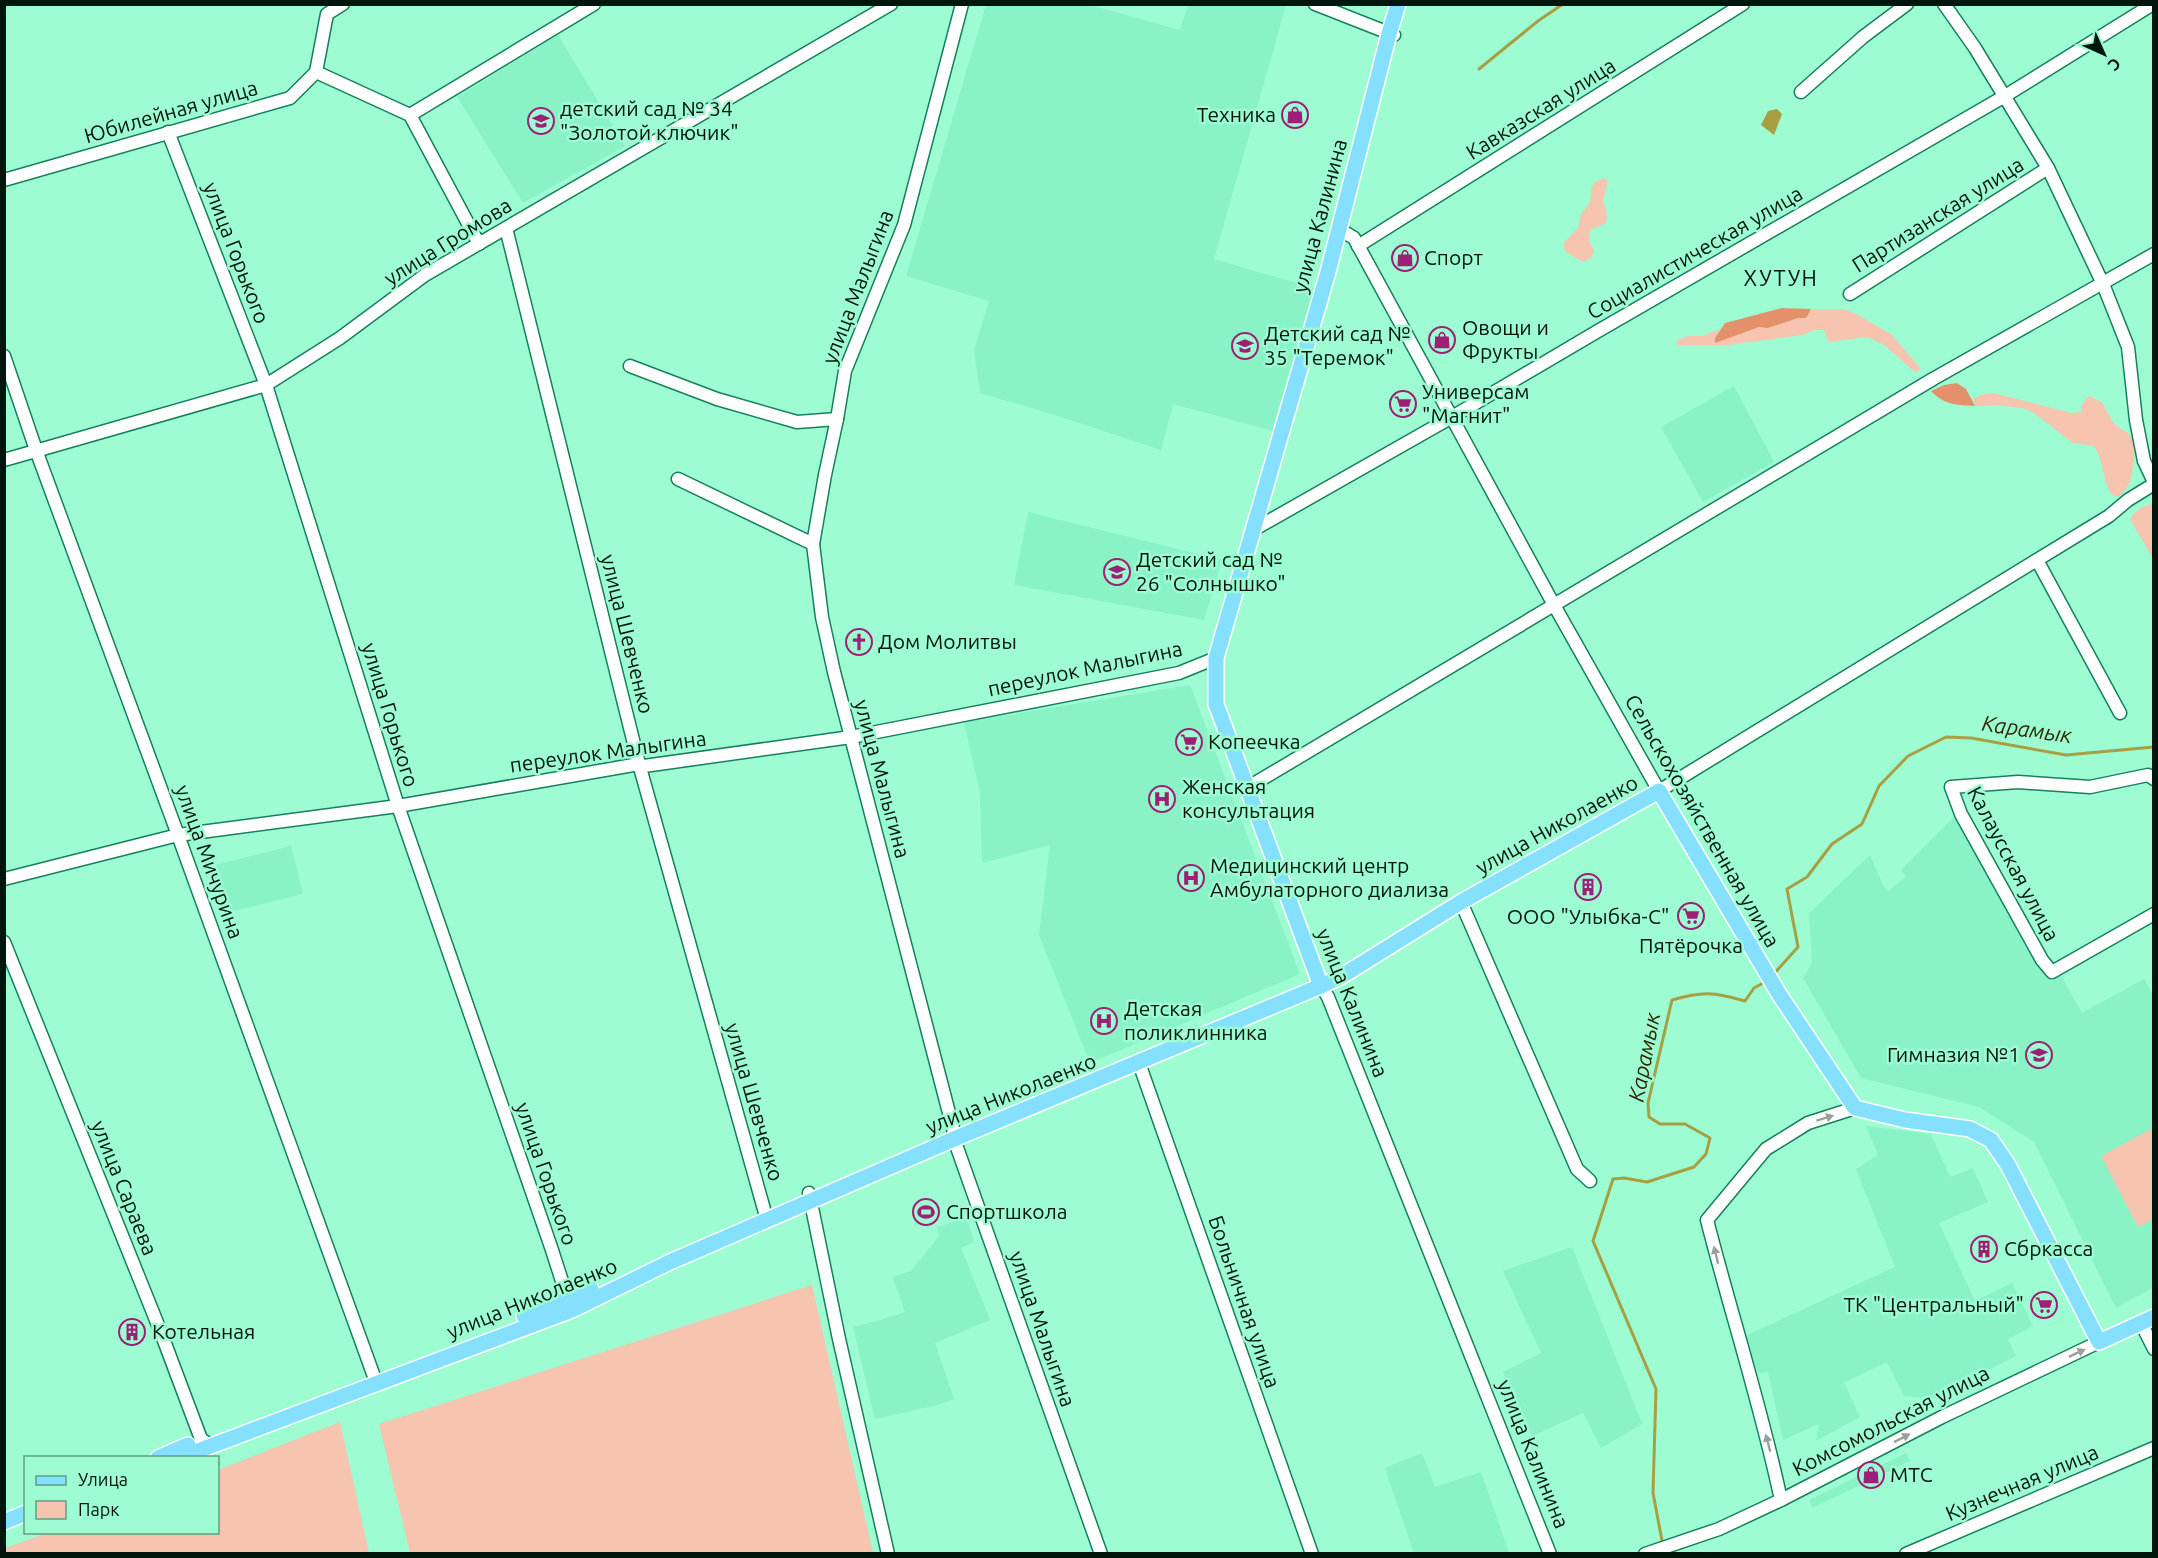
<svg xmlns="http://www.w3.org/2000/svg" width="2158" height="1558" viewBox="0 0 2158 1558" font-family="Ubuntu,sans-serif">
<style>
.built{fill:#89f3c6}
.green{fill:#f6c4af}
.forest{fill:#e4906b}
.water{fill:#a79f42}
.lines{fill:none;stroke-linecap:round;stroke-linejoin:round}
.stream{stroke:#a79f42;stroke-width:3}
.minor-casing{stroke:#14805d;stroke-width:15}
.major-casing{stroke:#fff;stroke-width:18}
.minor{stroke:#fff;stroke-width:12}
.major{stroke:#85e0fd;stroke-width:15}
.oneway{fill:#99a19d}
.labels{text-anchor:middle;stroke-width:5;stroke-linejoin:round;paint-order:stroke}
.poi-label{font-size:21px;fill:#00150b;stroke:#9dfcd2;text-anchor:start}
.street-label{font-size:21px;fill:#00150b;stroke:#9dfcd2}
.neighbourhood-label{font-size:22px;letter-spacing:1.5px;fill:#00150b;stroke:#9dfcd2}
.water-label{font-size:22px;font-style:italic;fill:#2e2b02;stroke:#9dfcd2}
</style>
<rect width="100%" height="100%" fill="#9dfcd2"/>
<g class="built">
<path d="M986,5H1090L1180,30L1188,5H1286L1214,259L1317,289L1285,404L1280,403L1278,409L1283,411L1277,432L1173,404L1161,450L1055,415L980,393L974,350L989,301L906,276Z"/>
<path d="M558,35L625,146L523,203L457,97Z"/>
<path d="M1734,386L1774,462L1703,502L1661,427Z"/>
<path d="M1028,512L1222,560L1204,620L1014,585Z"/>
<path d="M1190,685L1300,974L1090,1063L1039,935L1050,845L982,863L980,793L964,722Z"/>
<path d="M1956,815L2036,960L2051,981L2061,976L2082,1013L2144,979L2154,997L2153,1288L2116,1308L2034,1142L1979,1107L1861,1078L1803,978L1812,963L1809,913L1870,855L1883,885L1888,891L1906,877L1901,870Z"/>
<path d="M291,846L303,894L227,913L215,865Z"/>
<path d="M1866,1126L1931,1134L1950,1177L1973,1168L1988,1202L1939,1223L1975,1301L2012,1283L2033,1326L2008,1339L2016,1356L1932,1399L1904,1396L1887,1362L1844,1383L1860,1417L1816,1441L1819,1424L1783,1440L1768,1372L1759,1373L1752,1360L1745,1336L1895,1267L1856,1169L1878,1155Z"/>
<path d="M967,1218L974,1242L961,1248L990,1320L935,1343L954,1399L938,1405L875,1419L853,1327L880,1320L905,1312L893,1277L911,1271L939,1236L937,1227Z"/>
<path d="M1572,1247L1642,1424L1601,1448L1583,1413L1532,1436L1503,1372L1541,1353L1503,1271Z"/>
<path d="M1422,1453L1435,1487L1481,1472L1509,1553H1414L1385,1468Z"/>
<path d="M1906,1453L1910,1461L1812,1508L1809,1500Z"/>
</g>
<g class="green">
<path d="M1603,178L1608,180L1603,201L1607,213L1606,223L1590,230L1589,241L1594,251L1591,258L1583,262L1566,252L1563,244L1578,228L1581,214L1587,207L1591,198V190L1594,183Z"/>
<path d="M1811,309H1842L1854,313L1891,334L1921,369L1915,372L1884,345L1868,337L1829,342L1824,330H1814L1803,335L1728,345H1676L1678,340L1687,336H1702L1720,329L1715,338V342L1759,327L1768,328L1798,318L1806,317Z"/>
<path d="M1994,393L2071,413L2082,412L2081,406L2089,396C2093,398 2099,400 2102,403C2107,409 2109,418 2115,424C2121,430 2132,433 2135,443C2136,448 2132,476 2130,481C2128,487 2123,492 2119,497L2111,494C2102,478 2104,461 2094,446L2073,443L2034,413L2023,408L1995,405L1975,406L1973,399L1981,395Z"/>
<path d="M2153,504H2154L2153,559L2131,521L2132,515L2142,507Z"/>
<path d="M2151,1129L2154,1133L2153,1219L2138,1227L2101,1156Z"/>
<path d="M812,1285L873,1553H410L379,1424Z"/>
<path d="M340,1422L369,1553H5V1548L47,1533L218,1532V1470Z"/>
</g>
<g class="forest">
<path d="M1782,308L1811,309L1806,318H1798L1768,328L1759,327L1715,343V338L1725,323Z"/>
<path d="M1957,383L1966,389L1975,406C1957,405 1944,405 1931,391L1944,385Z"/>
</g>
<path class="water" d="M1777,109L1782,114L1774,135L1761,125L1768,111Z"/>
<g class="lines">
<g class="stream">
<path d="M1479,69L1538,21L1563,4"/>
<path d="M1772,976L1798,947L1787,889L1807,877L1832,844L1862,824L1879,786L1908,756L1946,737L1971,738L2066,755L2154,747"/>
<path d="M1663,1546L1653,1493L1656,1389L1593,1241L1613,1179L1624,1178L1647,1182L1694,1167L1706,1154L1710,1138L1685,1124H1660L1649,1117L1648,1103L1672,1000C1703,991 1714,992 1745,1001L1754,988L1765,982"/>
</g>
<defs>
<g id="minor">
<path d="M962,4L904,225L845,371L837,419L825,475L813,544L822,617L834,672L954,1132V1139L1101,1554"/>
<path d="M1315,4L1394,35"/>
<path d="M1944,4L1975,48L2048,168L2103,284L2128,347L2136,420L2144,461L2154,482"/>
<path d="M316,72L410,115L479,244"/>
<path d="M1801,92L1863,37L1907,4"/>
<path d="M410,115L594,4"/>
<path d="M168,132L266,385L398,806L551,1247L570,1306"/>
<path d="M4,180L290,98L316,72L327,14L343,4"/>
<path d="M506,228L639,764L767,1220"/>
<path d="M1339,229L1354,238L1554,605L1659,791L2109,516L2128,500L2154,484"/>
<path d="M1358,246L1743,4"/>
<path d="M1850,294L2048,168"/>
<path d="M4,356L36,450L178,835L376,1382"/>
<path d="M630,366L717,399L797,422L837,419"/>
<path d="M4,460L266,385L340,338L425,275L891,4"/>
<path d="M678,479L813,544"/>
<path d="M1253,530L1452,417L1598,331L2005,96L2153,4"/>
<path d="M2037,560L2120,713"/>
<path d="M2154,779L2148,775L2090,787L2018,782L1951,787L1961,814L2042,960L2052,972L2154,914"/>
<path d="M1247,788L1933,379L2154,254"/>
<path d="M4,879L178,835L398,806L639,764L644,766L851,737L1179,673L1216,658"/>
<path d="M1461,902L1577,1169L1590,1181"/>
<path d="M4,942L160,1330L201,1439L210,1445"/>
<path d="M1321,986L1328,997L1550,1554"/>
<path d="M1139,1063L1312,1554"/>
<path d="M809,1193L839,1339L888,1554"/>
<path d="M2141,1323L2154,1349"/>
<path d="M1781,1500C1761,1405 1731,1314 1707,1220L1766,1149L1808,1123L1855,1108"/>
<path d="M1645,1554L1719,1529L1781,1500L1942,1417L2099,1342"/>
<path d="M1906,1554L2154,1448"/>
</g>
<g id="major">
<path d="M1321,986L1216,704V658L1328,272L1389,34L1398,4"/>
<path d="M524,1316L591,1289"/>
<path d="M158,1458L188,1445"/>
<path d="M179,1458L572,1310L670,1262L954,1139L1321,986L1342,976L1461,902L1659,791L1779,994L1855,1108L1905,1120L1970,1129L1991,1140L2008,1165L2099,1342L2154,1317"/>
<path d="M4,1522L26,1513"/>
</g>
</defs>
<use href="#minor" class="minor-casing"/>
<use href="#major" class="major-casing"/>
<use href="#minor" class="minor"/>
<use href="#major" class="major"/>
</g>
<defs><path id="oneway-solid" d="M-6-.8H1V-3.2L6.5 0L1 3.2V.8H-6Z" transform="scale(1.5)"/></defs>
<g class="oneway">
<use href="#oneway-solid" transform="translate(1825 1118) rotate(-17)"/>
<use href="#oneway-solid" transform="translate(1716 1255) rotate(-104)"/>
<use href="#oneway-solid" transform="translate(2077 1353) rotate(-25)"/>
<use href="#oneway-solid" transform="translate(1902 1438) rotate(-27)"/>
<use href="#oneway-solid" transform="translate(1768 1443) rotate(-105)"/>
</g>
<defs>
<symbol id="shop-ring" viewBox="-11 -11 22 22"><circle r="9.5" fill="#9dfcd2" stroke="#9d2075" stroke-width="1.5"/><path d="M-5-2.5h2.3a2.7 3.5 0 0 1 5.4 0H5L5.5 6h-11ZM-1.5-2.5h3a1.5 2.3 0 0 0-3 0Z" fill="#9d2075"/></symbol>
<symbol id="school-ring" viewBox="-11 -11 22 22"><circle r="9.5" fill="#9dfcd2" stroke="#9d2075" stroke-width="1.5"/><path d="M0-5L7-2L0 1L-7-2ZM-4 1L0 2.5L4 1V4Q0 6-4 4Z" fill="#9d2075"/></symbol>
<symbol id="supermarket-ring" viewBox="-11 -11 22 22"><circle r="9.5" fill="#9dfcd2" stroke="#9d2075" stroke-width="1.5"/><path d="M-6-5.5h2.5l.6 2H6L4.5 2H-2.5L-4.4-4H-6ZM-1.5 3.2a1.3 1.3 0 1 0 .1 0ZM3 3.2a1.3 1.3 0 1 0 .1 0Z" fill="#9d2075"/></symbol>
<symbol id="church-ring" viewBox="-11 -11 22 22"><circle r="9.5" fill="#9dfcd2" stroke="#9d2075" stroke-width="1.5"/><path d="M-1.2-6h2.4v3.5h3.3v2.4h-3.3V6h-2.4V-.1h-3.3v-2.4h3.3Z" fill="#9d2075"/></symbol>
<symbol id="hospital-ring" viewBox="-11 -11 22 22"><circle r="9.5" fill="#9dfcd2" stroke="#9d2075" stroke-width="1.5"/><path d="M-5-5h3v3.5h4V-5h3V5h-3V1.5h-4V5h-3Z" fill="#9d2075"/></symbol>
<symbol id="building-ring" viewBox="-11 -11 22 22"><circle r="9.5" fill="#9dfcd2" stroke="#9d2075" stroke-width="1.5"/><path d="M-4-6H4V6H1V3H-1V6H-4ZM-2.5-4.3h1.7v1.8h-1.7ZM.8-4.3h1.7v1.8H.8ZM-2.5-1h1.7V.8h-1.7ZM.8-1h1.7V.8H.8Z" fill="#9d2075"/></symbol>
<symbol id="stadium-ring" viewBox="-11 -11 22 22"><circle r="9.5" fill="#9dfcd2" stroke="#9d2075" stroke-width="1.5"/><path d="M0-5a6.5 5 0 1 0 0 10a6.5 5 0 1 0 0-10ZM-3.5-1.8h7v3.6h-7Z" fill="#9d2075"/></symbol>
</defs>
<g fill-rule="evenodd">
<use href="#shop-ring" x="1280" y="100" width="30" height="30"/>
<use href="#school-ring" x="526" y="106" width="30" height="30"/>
<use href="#shop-ring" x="1390" y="243" width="30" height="30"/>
<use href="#shop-ring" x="1427" y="325" width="30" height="30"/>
<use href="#school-ring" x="1230" y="331" width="30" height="30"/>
<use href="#supermarket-ring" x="1388" y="389" width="30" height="30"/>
<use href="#school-ring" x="1102" y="557" width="30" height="30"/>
<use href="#church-ring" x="844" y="627" width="30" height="30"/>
<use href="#supermarket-ring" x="1174" y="727" width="30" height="30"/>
<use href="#hospital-ring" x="1147" y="784" width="30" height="30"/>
<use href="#hospital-ring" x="1176" y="863" width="30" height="30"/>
<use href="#building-ring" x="1573" y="872" width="30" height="30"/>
<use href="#supermarket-ring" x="1676" y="901" width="30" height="30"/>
<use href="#hospital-ring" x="1089" y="1006" width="30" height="30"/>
<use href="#school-ring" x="2024" y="1040" width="30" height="30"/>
<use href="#stadium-ring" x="911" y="1197" width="30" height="30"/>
<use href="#building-ring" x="1969" y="1234" width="30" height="30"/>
<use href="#supermarket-ring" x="2029" y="1290" width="30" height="30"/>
<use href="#building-ring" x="117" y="1317" width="30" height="30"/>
<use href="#shop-ring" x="1856" y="1460" width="30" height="30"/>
</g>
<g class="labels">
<g class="poi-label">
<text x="560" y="116">детский сад № 34<tspan x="560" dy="24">"Золотой ключик"</tspan></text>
<text x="1276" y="122" text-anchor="end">Техника</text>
<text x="1424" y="265">Спорт</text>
<text x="1462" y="335">Овощи и<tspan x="1462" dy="24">Фрукты</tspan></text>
<text x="1264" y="341">Детский сад №<tspan x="1264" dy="24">35 "Теремок"</tspan></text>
<text x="1422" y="399">Универсам<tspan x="1422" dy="24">"Магнит"</tspan></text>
<text x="1136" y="567">Детский сад №<tspan x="1136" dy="24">26 "Солнышко"</tspan></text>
<text x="878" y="649">Дом Молитвы</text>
<text x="1208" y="749">Копеечка</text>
<text x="1182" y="794">Женская<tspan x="1182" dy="24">консультация</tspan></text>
<text x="1210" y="873">Медицинский центр<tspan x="1210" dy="24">Амбулаторного диализа</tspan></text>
<text x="1588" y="924" text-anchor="middle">ООО "Улыбка-С"</text>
<text x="1691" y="953" text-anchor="middle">Пятёрочка</text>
<text x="1124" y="1016">Детская<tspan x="1124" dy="24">поликлинника</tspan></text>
<text x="2020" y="1062" text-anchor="end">Гимназия №1</text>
<text x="946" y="1219">Спортшкола</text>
<text x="2004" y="1256">Сбркасса</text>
<text x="2024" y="1312" text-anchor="end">ТК "Центральный"</text>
<text x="152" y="1339">Котельная</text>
<text x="1890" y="1482">МТС</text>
</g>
<g class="street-label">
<text transform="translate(1541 109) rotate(-32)" y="7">Кавказская улица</text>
<text transform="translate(171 112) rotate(-16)" y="7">Юбилейная улица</text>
<text transform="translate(1938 215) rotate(-32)" y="7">Партизанская улица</text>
<text transform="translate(1320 216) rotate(-75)" y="7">улица Калинина</text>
<text transform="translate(448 242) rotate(-32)" y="7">улица Громова</text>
<text transform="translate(236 253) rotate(69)" y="7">улица Горького</text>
<text transform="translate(1695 253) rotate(-30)" y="7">Социалистическая улица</text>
<text transform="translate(858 287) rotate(-69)" y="7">улица Малыгина</text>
<text transform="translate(627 634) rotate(76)" y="7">улица Шевченко</text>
<text transform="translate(1085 669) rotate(-12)" y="7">переулок Малыгина</text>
<text transform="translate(390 715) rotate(73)" y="7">улица Горького</text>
<text transform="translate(608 752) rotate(-8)" y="7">переулок Малыгина</text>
<text transform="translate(882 779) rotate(75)" y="7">улица Малыгина</text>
<text transform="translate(1702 821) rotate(60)" y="7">Сельскохозяйственная улица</text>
<text transform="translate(1557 825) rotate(-29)" y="7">улица Николаенко</text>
<text transform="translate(209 862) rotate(70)" y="7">улица Мичурина</text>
<text transform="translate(2013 864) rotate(62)" y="7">Калаусская улица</text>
<text transform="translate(1352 1003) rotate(68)" y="7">улица Калинина</text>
<text transform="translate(1011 1094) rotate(-22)" y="7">улица Николаенко</text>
<text transform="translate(754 1102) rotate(74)" y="7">улица Шевченко</text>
<text transform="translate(546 1174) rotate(71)" y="7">улица Горького</text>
<text transform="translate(124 1188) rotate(68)" y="7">улица Сараева</text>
<text transform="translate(532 1299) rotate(-22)" y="7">улица Николаенко</text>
<text transform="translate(1244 1302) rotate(71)" y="7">Больничная улица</text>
<text transform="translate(1042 1329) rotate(71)" y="7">улица Малыгина</text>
<text transform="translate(1891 1421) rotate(-27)" y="7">Комсомольская улица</text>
<text transform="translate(1533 1454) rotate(68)" y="7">улица Калинина</text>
<text transform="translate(2022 1483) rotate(-23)" y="7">Кузнечная улица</text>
</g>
<g class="neighbourhood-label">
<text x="1781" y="286">ХУТУН</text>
</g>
<g class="water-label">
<text transform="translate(2027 729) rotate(8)" y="8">Карамык</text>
<text transform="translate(1644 1057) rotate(-79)" y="8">Карамык</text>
</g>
</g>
<rect width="2158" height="1558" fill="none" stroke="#00150b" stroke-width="12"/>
<rect x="24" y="1456" width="195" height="78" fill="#9dfcd2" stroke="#5ea082" stroke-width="1.5"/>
<rect x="36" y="1476" width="30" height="9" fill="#85e0fd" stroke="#5ea082" stroke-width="1.5"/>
<text x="78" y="1486" font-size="18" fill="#00150b">Улица</text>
<rect x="36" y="1501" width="30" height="18" fill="#f6c4af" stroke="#5ea082" stroke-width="1.5"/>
<text x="78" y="1516" font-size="18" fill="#00150b">Парк</text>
<g transform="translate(2104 54) rotate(135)" stroke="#9dfcd2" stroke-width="4.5" paint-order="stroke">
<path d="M0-4.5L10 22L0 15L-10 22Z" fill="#00150b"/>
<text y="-9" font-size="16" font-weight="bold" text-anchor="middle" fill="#00150b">С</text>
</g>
</svg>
